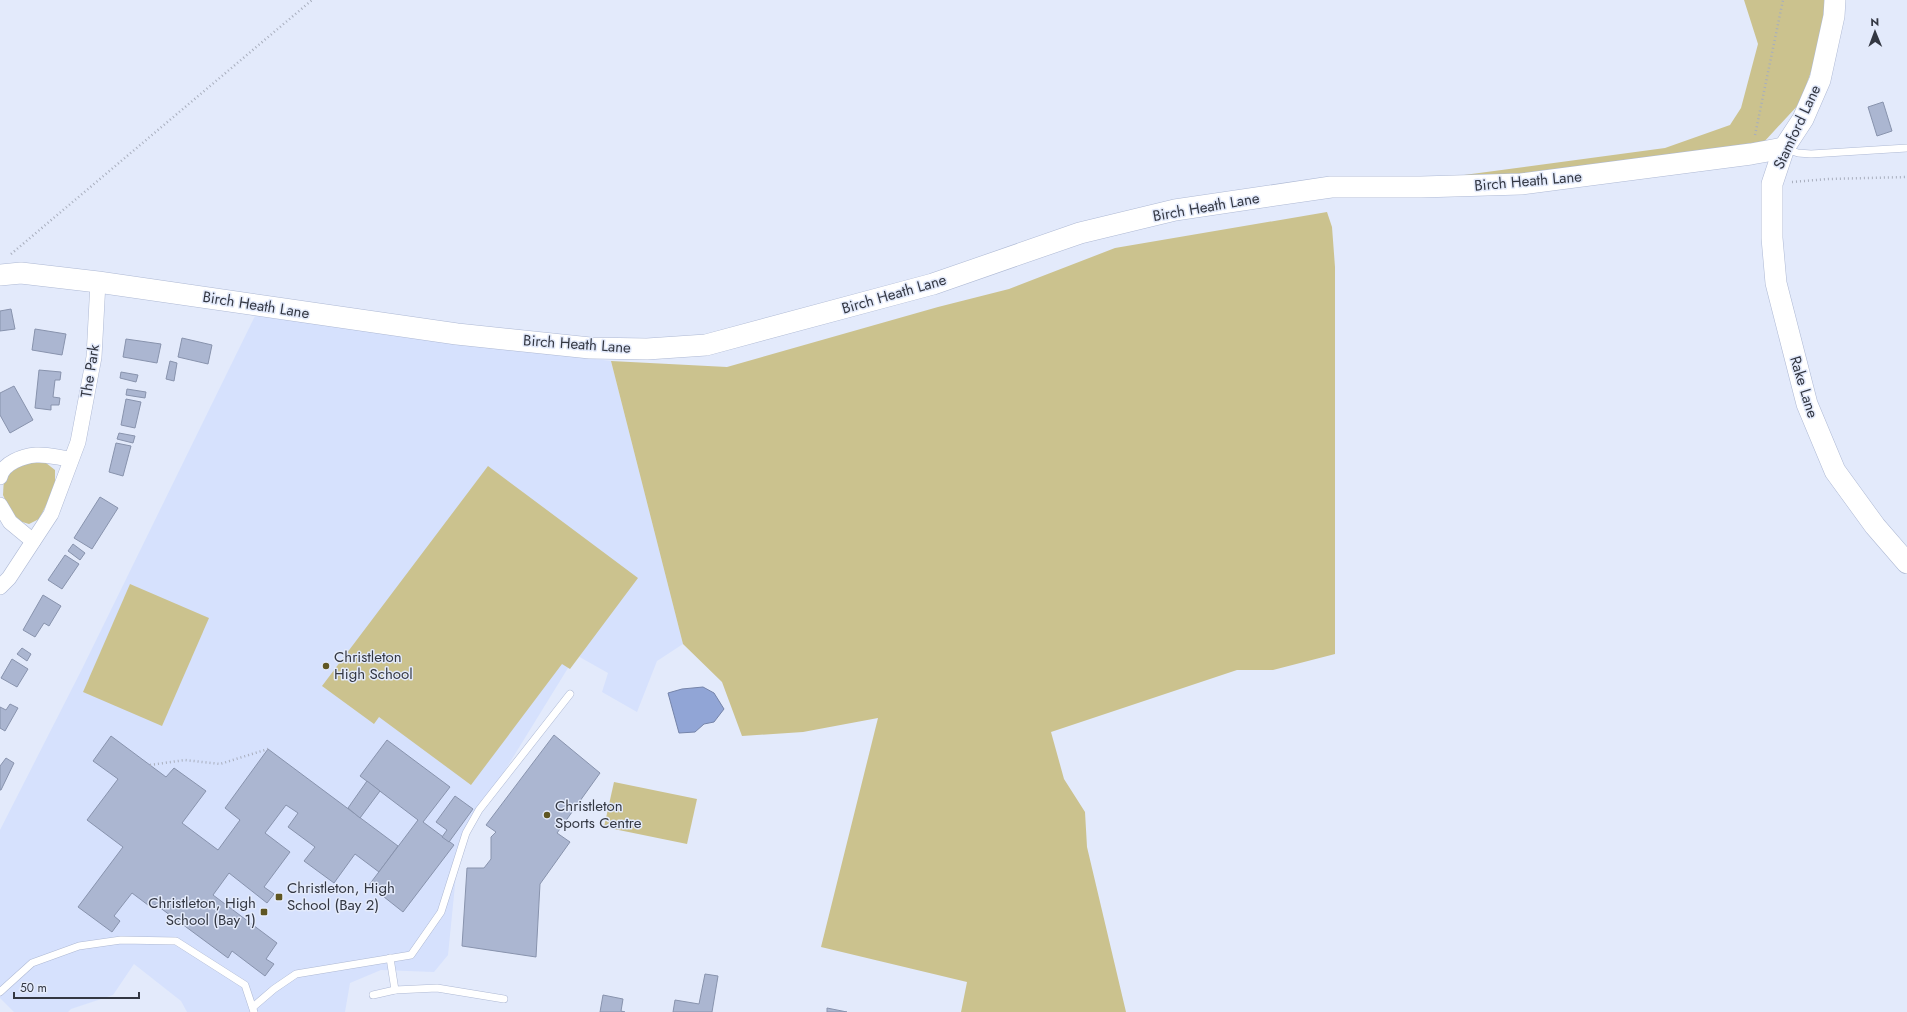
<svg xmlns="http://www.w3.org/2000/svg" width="1907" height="1012" viewBox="0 0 1907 1012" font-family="Jost,sans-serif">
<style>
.built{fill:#d6e1fd}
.green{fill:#cbc28e}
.water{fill:#91a5d6;stroke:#7584aa}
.building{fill:#abb6d1;stroke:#8893ad}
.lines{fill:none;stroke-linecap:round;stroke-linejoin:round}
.lane-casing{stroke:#aeb9d4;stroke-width:8}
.street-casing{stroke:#aeb9d4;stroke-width:16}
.secondary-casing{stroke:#aeb9d4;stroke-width:22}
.path{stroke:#a8aebd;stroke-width:2.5;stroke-dasharray:1 3;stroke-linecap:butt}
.lane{stroke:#fff;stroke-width:7}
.street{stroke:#fff;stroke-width:15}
.secondary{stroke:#fff;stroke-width:21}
.poi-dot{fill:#5f5622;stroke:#e3eafb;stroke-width:1.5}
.labels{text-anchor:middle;stroke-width:3;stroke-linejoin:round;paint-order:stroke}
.street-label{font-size:15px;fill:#333742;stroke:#e3eafb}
.poi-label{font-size:15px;fill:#333742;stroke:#e3eafb;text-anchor:start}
</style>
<rect width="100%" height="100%" fill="#e3eafb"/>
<path class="built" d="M255,316L611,361L683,644L657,661L637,712L602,692L608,673L576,655L459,845L448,955L434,972L381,970L350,983L345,1012H187L181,1001L134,964L113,995L71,1009L68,1012H14L0,998V830L81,671Z"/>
<g class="green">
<path d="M1744,0H1828L1820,46L1800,103L1763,143L1598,168L1419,181L1665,148L1730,125L1741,108L1758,44Z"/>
<path d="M1327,212L1332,227L1335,267V654L1273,670H1237L1051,732L1064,779L1085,812L1087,847L1126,1012H961L967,982L821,947L878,718L803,732L742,736L722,682L683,644L611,361L727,367L938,307L1009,289L1115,248Z"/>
<path d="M31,461L46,463L55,470V488L39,519L29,524L19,521L10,510L3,495L4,477L15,465Z"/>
<path d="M488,466L638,578L570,669L562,664L471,785L379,717L374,724L322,686Z"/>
<path d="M130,584L209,618L162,726L83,692Z"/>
<path d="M614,782L697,799L687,844L604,827Z"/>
</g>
<path class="water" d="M703,687L714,693L724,709L714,722L704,724L695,732L679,733L668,693L682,689Z"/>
<g class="building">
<path d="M1883,102L1892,131L1877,136L1868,107Z"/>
<path d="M11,309L15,329L0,331V311Z"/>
<path d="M35,329L66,334L62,355L32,350Z"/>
<path d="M182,338L212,345L208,364L178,357Z"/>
<path d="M126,339L161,344L157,363L123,357Z"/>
<path d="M170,361L177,363L174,381L166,379Z"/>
<path d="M39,370L61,372L60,380H55L53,397L60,398L59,405H51V410L35,408Z"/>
<path d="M121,372L138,375L136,382L120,378Z"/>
<path d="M14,386L33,420L10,433L0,415V393Z"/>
<path d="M127,389L146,392L145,398L126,395Z"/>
<path d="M126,399L141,402L135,428L121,425Z"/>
<path d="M119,433L135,436L133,443L117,439Z"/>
<path d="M116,443L131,446L123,476L109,472Z"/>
<path d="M100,497L118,508L92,549L74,538Z"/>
<path d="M73,544L85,553L80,560L68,551Z"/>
<path d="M65,555L79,564L62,589L48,580Z"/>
<path d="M43,595L61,606L49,626L44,623L35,637L23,630Z"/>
<path d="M22,648L31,654L27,661L17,654Z"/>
<path d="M12,659L28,669L17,687L1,678Z"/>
<path d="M10,704L18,708L5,731L0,728V707L6,710Z"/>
<path d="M554,735L600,773L557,833L570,842L540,884L536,957L462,946L467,868H484L491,859V837L496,832L486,825Z"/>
<path d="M111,736L166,777L174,768L206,791L182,823L218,850L240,820L225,808L268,749L398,846L379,872L355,854L334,883L304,861L315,847L288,827L298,813L286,805L265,833L290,852L264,887L274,894L267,903L229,873L213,895L277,943L266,959L274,964L265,976L232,951L228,958L155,904L152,908L132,893L114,916L120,921L112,932L78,907L123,847L87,820L118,779L93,761Z"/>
<path d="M387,740L450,787L423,822L454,845L403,912L369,885L418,820L360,776Z"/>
<path d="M6,758L14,763L1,790H0V766Z"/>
<path d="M367,781L380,791L360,818L348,808Z"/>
<path d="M455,796L473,809L449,842L442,837L447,830L436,822Z"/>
<path d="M705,974L718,976L712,1012H673L675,1000L699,1004Z"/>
<path d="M603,995L623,999L621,1011L625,1012H600Z"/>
<path d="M827,1008L847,1012H827Z"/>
</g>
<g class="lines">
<defs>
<g id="lane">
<path d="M1786,149L1798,153L1811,154L1907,148"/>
<path d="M390,958L395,990L437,988L504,999"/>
<path d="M0,992L32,963L79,946L121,940L176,941L245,985L254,1012"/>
<path d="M373,995L395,990"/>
<path d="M253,1007L274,989L296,974L411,955L441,912L466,833L479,810L570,694"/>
</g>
<g id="street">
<path d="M0,477C3,463 23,456 36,455C47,454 60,458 71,459"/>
<path d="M0,505L10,522L33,541"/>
<path d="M0,587L9,578L51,514L78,442L94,357L98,282"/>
</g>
<g id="secondary">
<path d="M1835,0L1834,16L1820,80L1803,119L1784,148L1772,184V238L1776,283L1807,404L1835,471L1875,526L1907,563"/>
<path d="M0,275L21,273L98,282L457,334L590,348L647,349L706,345L933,284L1080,233L1175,210L1331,187H1421L1521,184L1751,154L1784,148"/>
</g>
</defs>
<use href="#lane" class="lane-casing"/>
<use href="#street" class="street-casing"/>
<use href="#secondary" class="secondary-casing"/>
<g class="path">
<path d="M1755,135L1783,0"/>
<path d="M1792,182L1828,179L1907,177"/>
<path d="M11,254L312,0"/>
<path d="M150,765L185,760L220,764L268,749"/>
</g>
<use href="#lane" class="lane"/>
<use href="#street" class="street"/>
<use href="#secondary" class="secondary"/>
</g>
<g class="poi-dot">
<circle cx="326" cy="666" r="4"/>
<circle cx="547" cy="815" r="4"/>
<rect x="275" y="893" width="8" height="8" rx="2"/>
<rect x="260" y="908" width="8" height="8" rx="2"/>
</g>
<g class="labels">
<g class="street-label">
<text transform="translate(1797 127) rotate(-65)" y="5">Stamford Lane</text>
<text transform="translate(1528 181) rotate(-5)" y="5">Birch Heath Lane</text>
<text transform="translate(1206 207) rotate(-10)" y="5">Birch Heath Lane</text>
<text transform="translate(894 294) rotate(-16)" y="5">Birch Heath Lane</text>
<text transform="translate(256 305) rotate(9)" y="5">Birch Heath Lane</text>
<text transform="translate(577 344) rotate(4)" y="5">Birch Heath Lane</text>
<text transform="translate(90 371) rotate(-81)" y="5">The Park</text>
<text transform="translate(1804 387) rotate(73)" y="5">Rake Lane</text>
</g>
<g class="poi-label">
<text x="334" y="662">Christleton<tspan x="334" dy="17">High School</tspan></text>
<text x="555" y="811">Christleton<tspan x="555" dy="17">Sports Centre</tspan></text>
<text x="287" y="893">Christleton, High<tspan x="287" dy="17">School (Bay 2)</tspan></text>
<text x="256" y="908" text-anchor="end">Christleton, High<tspan x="256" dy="17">School (Bay 1)</tspan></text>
</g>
</g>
<g transform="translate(1875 32) rotate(359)" stroke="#e3eafb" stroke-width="3" paint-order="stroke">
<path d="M0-3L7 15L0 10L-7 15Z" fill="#333742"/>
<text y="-6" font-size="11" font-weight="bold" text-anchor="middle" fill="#333742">N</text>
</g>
<path d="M14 992v6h125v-6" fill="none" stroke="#333742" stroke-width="2"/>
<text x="20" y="992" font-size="12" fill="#333742" stroke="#e3eafb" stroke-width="3" paint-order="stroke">50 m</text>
</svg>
